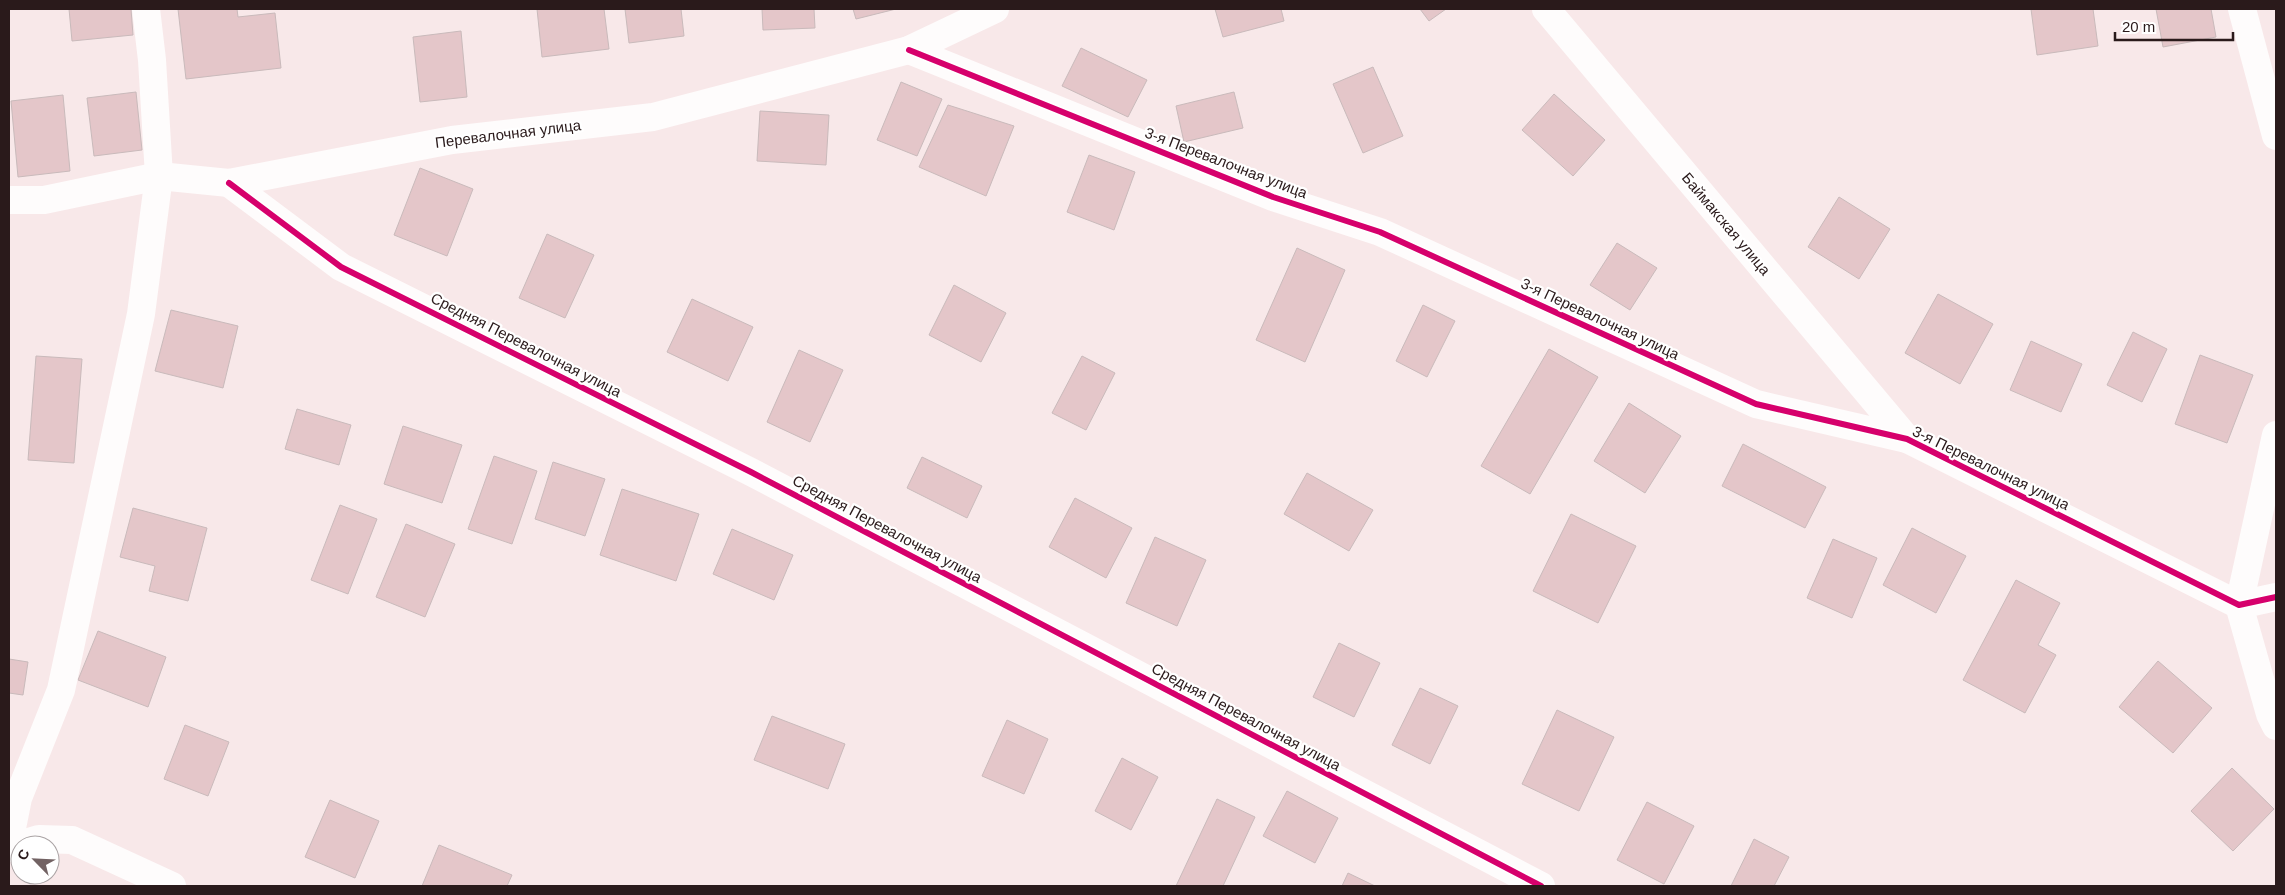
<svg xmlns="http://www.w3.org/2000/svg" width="2285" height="895" viewBox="0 0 2285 895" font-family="Arial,sans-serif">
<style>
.building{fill:#e4c6c9;stroke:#c9babb}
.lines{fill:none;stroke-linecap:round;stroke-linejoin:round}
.street{stroke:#fefcfc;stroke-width:28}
.cycleway-casing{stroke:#fff;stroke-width:9}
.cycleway{stroke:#d6006c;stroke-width:6}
.labels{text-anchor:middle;stroke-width:4.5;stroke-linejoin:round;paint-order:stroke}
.street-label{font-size:15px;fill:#2a1a1b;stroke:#fff}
</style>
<rect width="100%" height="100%" fill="#f8e8e9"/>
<g class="building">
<path d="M69,9H131L133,35L72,41Z"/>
<path d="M178,9H237L238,17L275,13L281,68L186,79Z"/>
<path d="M537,9H604L609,49L542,57Z"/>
<path d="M625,9H681L684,36L629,43Z"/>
<path d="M762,9H814L815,28L763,30Z"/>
<path d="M853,9H896L856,19Z"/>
<path d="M1215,9H1281L1284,21L1223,37Z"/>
<path d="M1420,9H1446L1429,21Z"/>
<path d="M2031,9H2093L2098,46L2037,55Z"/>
<path d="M2156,9H2211L2216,37L2163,47Z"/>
<path d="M461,31L467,97L420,102L413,37Z"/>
<path d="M1081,48L1147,80L1128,117L1062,86Z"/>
<path d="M1373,67L1403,136L1363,153L1333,84Z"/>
<path d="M901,82L942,99L917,156L877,140Z"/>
<path d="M136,92L142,150L94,156L87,98Z"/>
<path d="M1234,92L1243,128L1184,142L1176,106Z"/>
<path d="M1554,94L1605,140L1573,176L1522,130Z"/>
<path d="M63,95L70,171L18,177L11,101Z"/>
<path d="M948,105L1014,126L986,196L919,167Z"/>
<path d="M760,111L829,115L826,165L757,161Z"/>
<path d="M1089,155L1135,172L1114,230L1067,212Z"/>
<path d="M420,168L473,189L447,256L394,235Z"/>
<path d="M1839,197L1890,229L1859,279L1808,247Z"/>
<path d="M547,234L594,255L565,318L519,298Z"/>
<path d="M1617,243L1657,268L1630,310L1590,285Z"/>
<path d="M1297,248L1345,270L1305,362L1256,340Z"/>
<path d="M954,285L1006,313L981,362L929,335Z"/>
<path d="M1938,294L1993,324L1960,384L1905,353Z"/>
<path d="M692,299L753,327L728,381L667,352Z"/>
<path d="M1423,305L1455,321L1427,377L1396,361Z"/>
<path d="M171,310L238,326L223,388L155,371Z"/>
<path d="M2133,332L2167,349L2142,402L2107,385Z"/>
<path d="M2031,341L2082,364L2061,412L2010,390Z"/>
<path d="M1549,349L1598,377L1530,494L1481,466Z"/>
<path d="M799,350L843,370L810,442L767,422Z"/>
<path d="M2200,355L2253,375L2227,443L2175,424Z"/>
<path d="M36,356L82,359L74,463L28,460Z"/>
<path d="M1082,356L1115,373L1086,430L1052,413Z"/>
<path d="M1629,403L1681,436L1645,493L1594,461Z"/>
<path d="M297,409L351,425L339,465L285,449Z"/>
<path d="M403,426L462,445L442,503L384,484Z"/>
<path d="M1743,444L1826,487L1805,528L1722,486Z"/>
<path d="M494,456L537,471L512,544L468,529Z"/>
<path d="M922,457L982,486L967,518L907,488Z"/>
<path d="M553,462L605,479L585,536L535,519Z"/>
<path d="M1307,473L1373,510L1349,551L1284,514Z"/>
<path d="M622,489L699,514L676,581L600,555Z"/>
<path d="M1075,498L1132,528L1106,578L1049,547Z"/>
<path d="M340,505L377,519L348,594L311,580Z"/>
<path d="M133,508L207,528L188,601L149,591L155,566L120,557Z"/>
<path d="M1571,514L1636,546L1598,623L1533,591Z"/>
<path d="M406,524L455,544L425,617L376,597Z"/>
<path d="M1912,528L1966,556L1936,613L1883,585Z"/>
<path d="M732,529L793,555L774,600L713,574Z"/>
<path d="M1155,537L1206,560L1177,626L1126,603Z"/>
<path d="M1833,539L1877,558L1852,618L1807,598Z"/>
<path d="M2016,580L2060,603L2038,645L2056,655L2025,713L1963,680Z"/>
<path d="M98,631L166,657L148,707L78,680Z"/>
<path d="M1339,643L1380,663L1354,717L1313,697Z"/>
<path d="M9,659L28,662L23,695L9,693Z"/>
<path d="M2158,661L2212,708L2173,753L2119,707Z"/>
<path d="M1420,688L1458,706L1430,764L1392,745Z"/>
<path d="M1557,710L1614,737L1579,811L1522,784Z"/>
<path d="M772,716L845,744L828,789L754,760Z"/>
<path d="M1007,720L1048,739L1024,794L982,776Z"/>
<path d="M185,725L229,742L208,796L164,779Z"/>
<path d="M1122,758L1158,777L1131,830L1095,811Z"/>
<path d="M2232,768L2274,809L2233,851L2191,811Z"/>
<path d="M1287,791L1338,818L1315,863L1263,836Z"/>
<path d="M1217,799L1255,817L1223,886H1176Z"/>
<path d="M330,800L379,821L355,878L305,857Z"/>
<path d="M1647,802L1694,826L1664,884L1617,860Z"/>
<path d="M1754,839L1789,857L1774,886H1731Z"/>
<path d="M439,845L512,875L507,886H422Z"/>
<path d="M1348,873L1375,886H1342Z"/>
</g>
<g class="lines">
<g class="street">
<path d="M1546,9L1907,439"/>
<path d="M2242,9L2276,136"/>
<path d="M909,50L1273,197L1380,232L1756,404L1907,439L2239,605L2276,597"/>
<path d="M229,183L341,267L751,472L1541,886"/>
<path d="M9,200H44L159,176L229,183L452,140L653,117L909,50L995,9"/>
<path d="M2276,435L2239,605L2270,714L2276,726"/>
<path d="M9,843L18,798L61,690L141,314L159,176L152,60L146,9"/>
<path d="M9,848L39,839L72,840L172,886"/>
</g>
<defs>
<g id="cycleway">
<path d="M909,50L1273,197L1380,232L1756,404L1907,439L2239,605L2276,597"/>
<path d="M229,183L341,267L751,472L1541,886"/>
</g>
</defs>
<use href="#cycleway" class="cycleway-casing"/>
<use href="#cycleway" class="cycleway"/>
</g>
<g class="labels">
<g class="street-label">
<text transform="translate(508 134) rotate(-7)" y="5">Перевалочная улица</text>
<text transform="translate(1226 163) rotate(21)" y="5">3-я Перевалочная улица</text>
<text transform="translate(1726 224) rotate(50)" y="5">Баймакская улица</text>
<text transform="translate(1600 319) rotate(25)" y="5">3-я Перевалочная улица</text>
<text transform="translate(526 345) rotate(27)" y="5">Средняя Перевалочная улица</text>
<text transform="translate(1991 468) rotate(26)" y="5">3-я Перевалочная улица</text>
<text transform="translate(887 529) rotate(28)" y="5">Средняя Перевалочная улица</text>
<text transform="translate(1246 717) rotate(28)" y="5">Средняя Перевалочная улица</text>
</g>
</g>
<rect width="2285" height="895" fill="none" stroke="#2a1a1b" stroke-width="20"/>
<g transform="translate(35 860) rotate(294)"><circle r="24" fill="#ffffff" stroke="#aaa3a4"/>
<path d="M0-4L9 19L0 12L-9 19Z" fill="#726263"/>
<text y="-8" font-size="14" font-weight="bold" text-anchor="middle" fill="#2a1a1b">С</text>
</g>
<path d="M2115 32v8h118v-8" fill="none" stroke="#2a1a1b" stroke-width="2.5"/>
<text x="2122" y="32" font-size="15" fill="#2a1a1b" stroke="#ffffff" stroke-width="4" paint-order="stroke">20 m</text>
</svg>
